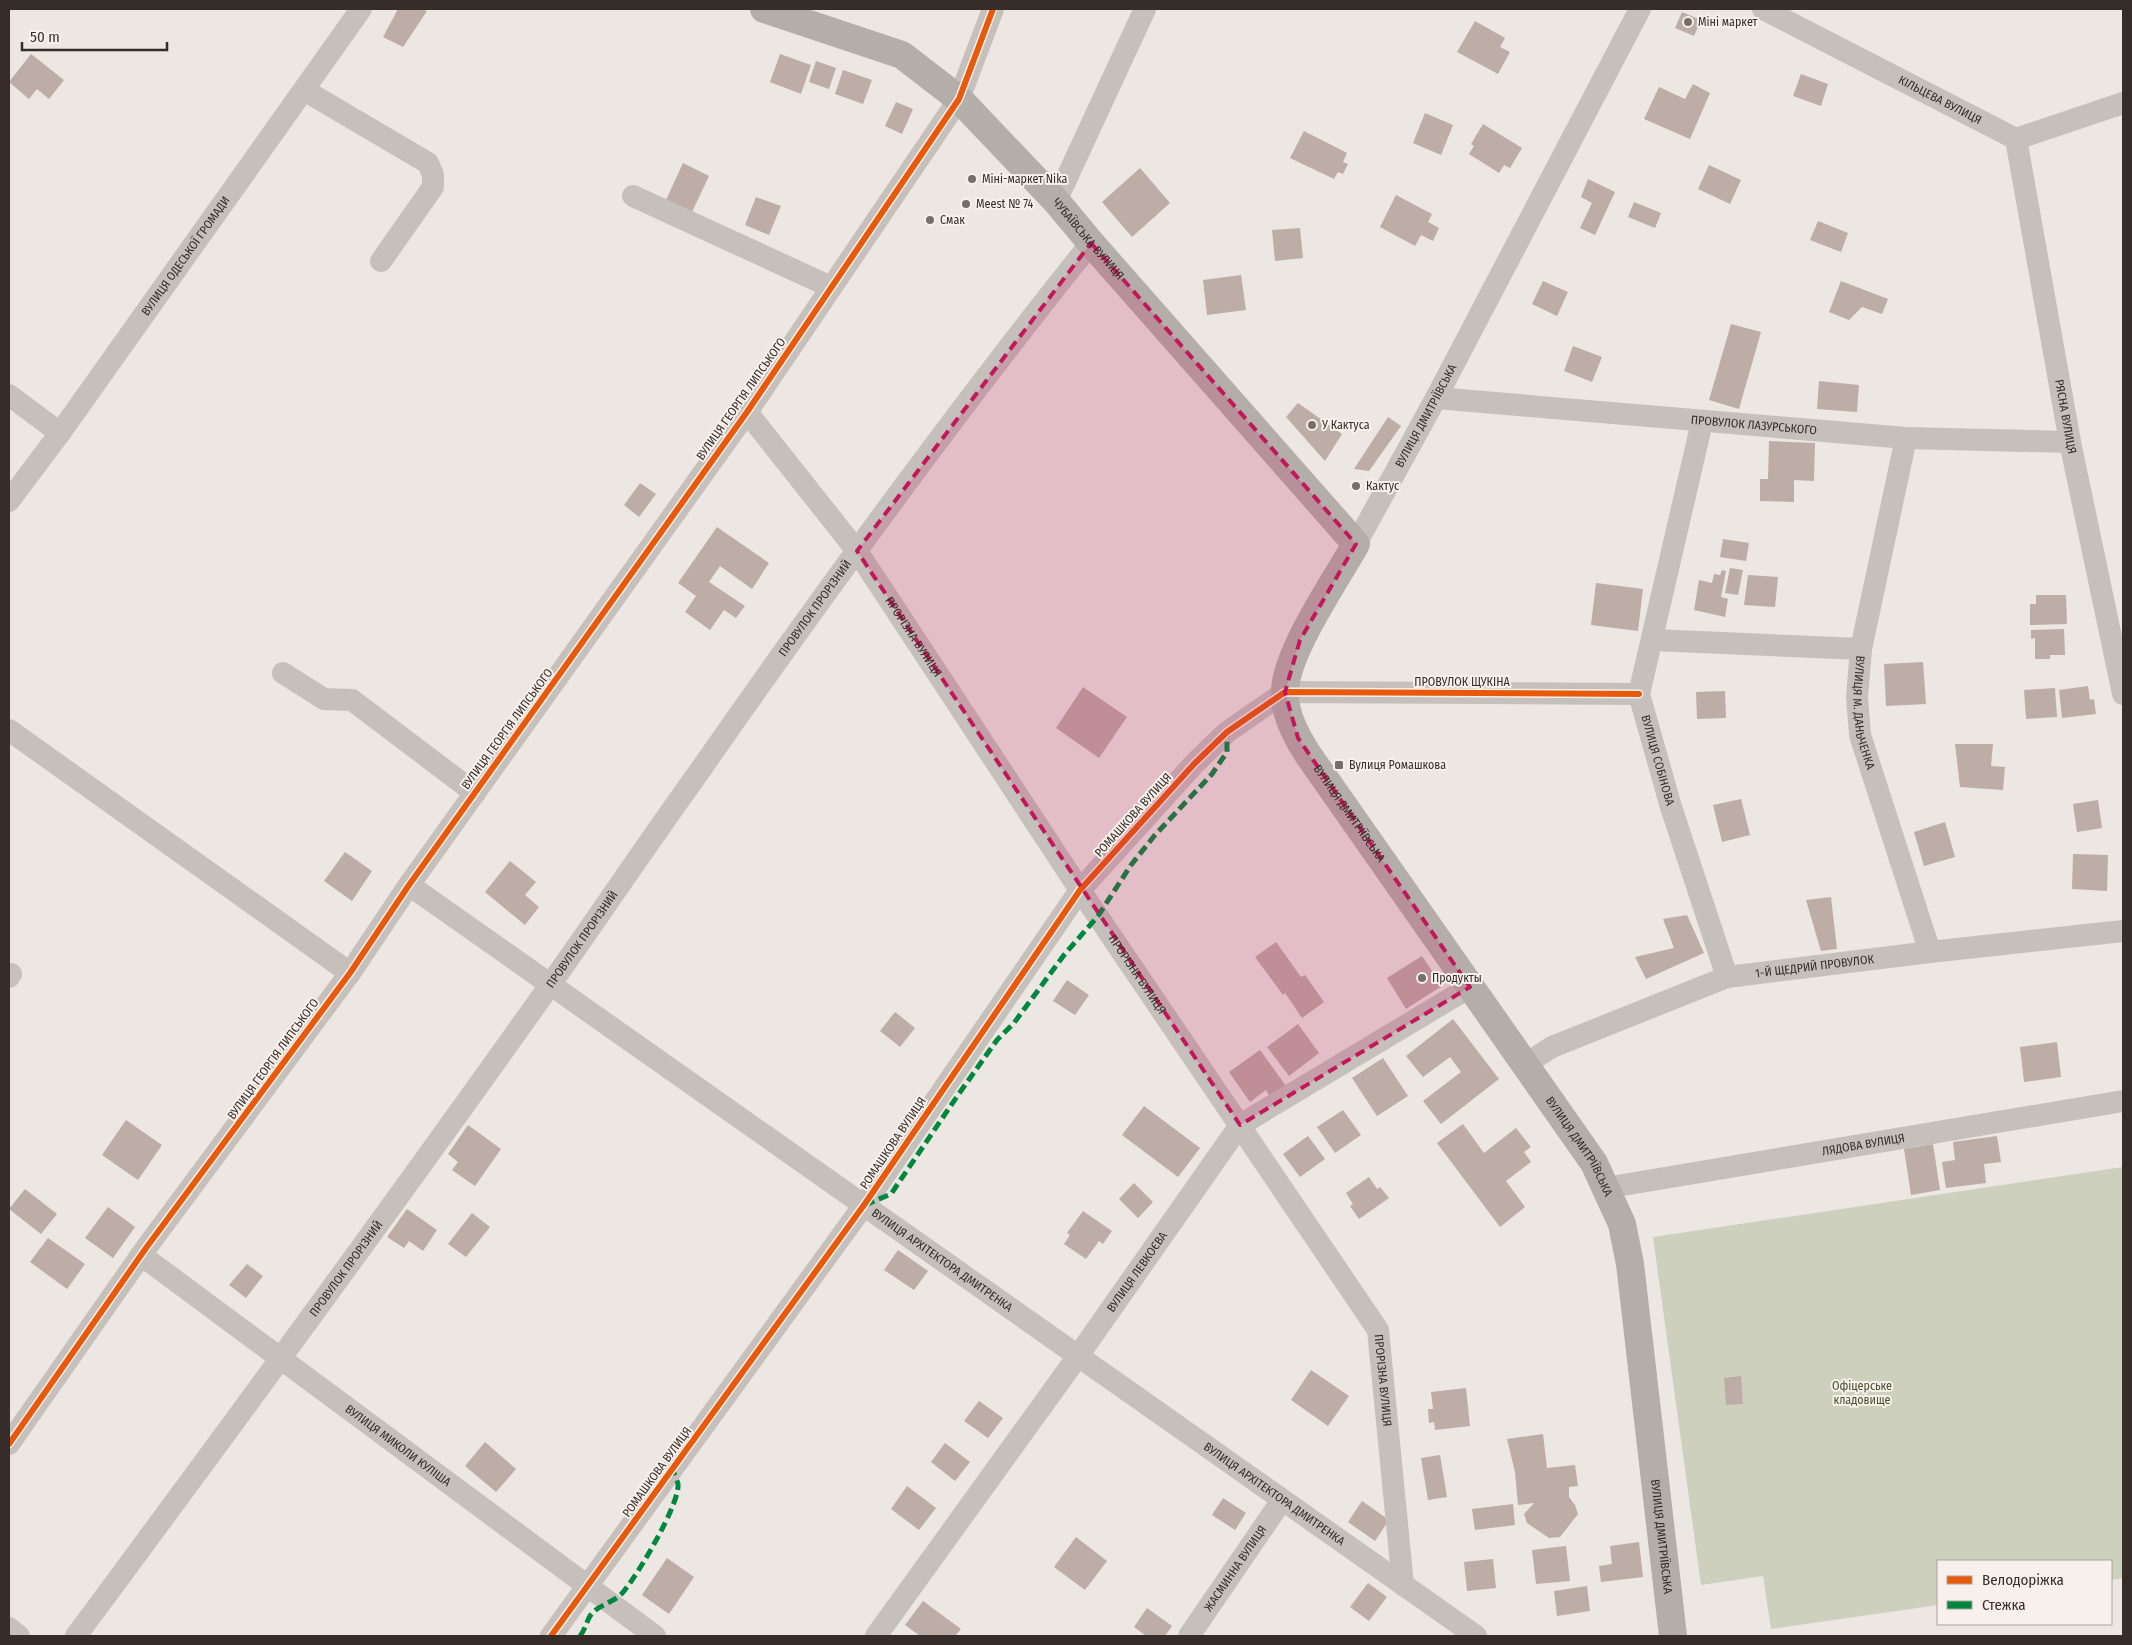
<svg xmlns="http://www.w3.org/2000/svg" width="2132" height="1645" viewBox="0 0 2132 1645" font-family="'Fira Sans Condensed',sans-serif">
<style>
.green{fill:#ced0be}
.building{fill:#beaca6}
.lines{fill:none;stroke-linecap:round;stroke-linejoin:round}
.minor{stroke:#c5c0bc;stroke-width:22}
.major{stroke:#b4aeab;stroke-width:28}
.quiet{stroke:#00873e;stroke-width:5;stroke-dasharray:10 5;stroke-linecap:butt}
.cycleway-casing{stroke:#f8f1eb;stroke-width:9}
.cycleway{stroke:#e8590c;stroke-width:6}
.marked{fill:#c2185b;fill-opacity:0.2;stroke:#c2185b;stroke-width:4;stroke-dasharray:10 6;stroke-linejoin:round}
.poi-dot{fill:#766e6b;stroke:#f8f1eb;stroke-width:2}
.labels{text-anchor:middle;stroke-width:4;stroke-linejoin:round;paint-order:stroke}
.poi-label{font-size:12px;fill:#362d2a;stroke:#f8f1eb;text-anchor:start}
.street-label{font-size:12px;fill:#362d2a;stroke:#f8f1eb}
.park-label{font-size:12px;fill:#485230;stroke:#f8f1eb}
</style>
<rect width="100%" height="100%" fill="#ece7e3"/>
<path class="green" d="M2123,1167V1578L2111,1580V1561H1938V1605L1771,1629L1763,1576L1701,1585L1653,1237Z"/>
<g class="building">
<path d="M398,9H422L427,11L403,47L383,37Z"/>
<path d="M1682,12L1701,20L1694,36L1675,28Z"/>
<path d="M1475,21L1505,38L1500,47L1510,52L1498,74L1457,52Z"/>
<path d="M31,54L64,80L49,99L37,89L29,99L9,82Z"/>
<path d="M780,54L811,65L801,94L770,82Z"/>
<path d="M816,61L836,68L829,89L809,82Z"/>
<path d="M843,70L872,80L863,104L835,94Z"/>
<path d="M1801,74L1828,84L1821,106L1793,96Z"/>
<path d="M1693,84L1710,93L1690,139L1644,119L1659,87L1685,99Z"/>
<path d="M896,102L913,109L902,134L885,126Z"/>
<path d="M1425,113L1453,125L1441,155L1413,143Z"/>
<path d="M1483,124L1522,148L1510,168L1504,165L1499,173L1469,154L1474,146L1471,144Z"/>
<path d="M1304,131L1347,153L1343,162L1348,164L1343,174L1338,172L1334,179L1290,158Z"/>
<path d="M683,163L709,176L692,212L666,200Z"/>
<path d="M1709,165L1741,180L1730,204L1698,189Z"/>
<path d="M1140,168L1170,203L1132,237L1102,202Z"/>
<path d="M1588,179L1615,192L1595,235L1580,228L1592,203L1581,197Z"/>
<path d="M1396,195L1432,214L1428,222L1439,228L1433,241L1421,235L1415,246L1380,227Z"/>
<path d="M756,197L781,206L769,235L745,225Z"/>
<path d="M1634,202L1661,213L1655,228L1628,217Z"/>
<path d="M1818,221L1848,233L1841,252L1810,240Z"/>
<path d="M1300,228L1303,258L1275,261L1272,230Z"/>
<path d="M1241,275L1246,310L1207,315L1203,280Z"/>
<path d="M1543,281L1568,292L1557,316L1532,304Z"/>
<path d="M1841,281L1888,299L1882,314L1862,307L1849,320L1829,312Z"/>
<path d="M1731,324L1761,332L1739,409L1709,400Z"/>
<path d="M1573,346L1602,357L1592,382L1564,371Z"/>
<path d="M1819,381L1859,385L1857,412L1817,409Z"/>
<path d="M1298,403L1342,434L1325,461L1286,417Z"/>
<path d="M1388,417L1401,426L1369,471L1354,469Z"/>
<path d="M1769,441L1815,443L1814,481L1794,480V502L1760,501V479H1768Z"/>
<path d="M640,483L656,494L639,517L624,505Z"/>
<path d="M717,527L769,563L752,589L720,566L709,582L745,606L736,618L724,610L710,630L685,612L696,596L678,583Z"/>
<path d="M1723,539L1749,543L1746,561L1720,557Z"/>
<path d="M1730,568L1743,570L1738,595L1725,593Z"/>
<path d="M1722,570L1726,571L1721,597L1728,599L1725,617L1694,610L1699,580L1712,583L1714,574L1720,575Z"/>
<path d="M1748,575L1778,577L1775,607L1744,605Z"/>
<path d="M1596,583L1643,589L1638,631L1591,625Z"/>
<path d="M2036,595H2066L2067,624L2030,625V604H2036Z"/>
<path d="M2064,629L2065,655H2050V659H2035V638L2031,639V630Z"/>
<path d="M1923,662L1926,704L1886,706L1884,664Z"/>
<path d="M2088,686L2090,700L2094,699L2096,714L2062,718L2059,690Z"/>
<path d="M1083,687L1127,717L1099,758L1056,728Z"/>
<path d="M2055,688L2057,717L2026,719L2024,690Z"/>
<path d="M1725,691L1726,718L1697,719L1696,692Z"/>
<path d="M1955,744H1993L1991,766L2005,767L2003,790L1960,787Z"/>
<path d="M1741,799L1750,835L1722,842L1713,805Z"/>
<path d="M2098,800L2102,828L2077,832L2073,804Z"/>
<path d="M1945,822L1955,857L1924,866L1914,832Z"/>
<path d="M345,852L372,871L352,901L324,881Z"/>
<path d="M2073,854L2108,855L2107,891L2072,889Z"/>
<path d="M510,861L536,882L525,895L539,907L525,925L485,892Z"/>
<path d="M1831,897L1837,949L1821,951L1806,900Z"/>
<path d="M1687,915L1704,953L1646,979L1635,957L1674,948L1663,919Z"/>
<path d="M1276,942L1301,977L1305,975L1324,1002L1302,1018L1285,993L1283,995L1255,957Z"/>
<path d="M1422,956L1442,986L1406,1009L1387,978Z"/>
<path d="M1067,980L1089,995L1075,1015L1053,1001Z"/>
<path d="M895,1012L915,1028L900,1047L880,1031Z"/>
<path d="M1453,1019L1499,1079L1441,1124L1423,1101L1461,1072L1450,1057L1423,1077L1406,1056Z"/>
<path d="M1298,1024L1319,1053L1289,1076L1267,1047Z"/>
<path d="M2057,1042L2061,1077L2024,1082L2020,1047Z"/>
<path d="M1260,1050L1286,1086L1270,1097L1266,1090L1250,1102L1229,1072Z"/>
<path d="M1383,1058L1408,1096L1377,1116L1352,1078Z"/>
<path d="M1144,1106L1200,1148L1178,1177L1122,1135Z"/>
<path d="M1343,1110L1361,1135L1335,1153L1317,1127Z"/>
<path d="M126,1120L162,1145L138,1180L102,1155Z"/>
<path d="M1463,1124L1484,1153L1516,1128L1531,1147L1524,1152L1531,1162L1506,1181L1525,1207L1500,1227L1437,1143Z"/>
<path d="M468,1125L501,1149L475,1186L452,1170L458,1162L448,1154Z"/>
<path d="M1308,1136L1325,1159L1300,1177L1283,1154Z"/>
<path d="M1997,1136L2001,1162L1984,1164L1986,1183L1946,1188L1942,1162L1955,1160L1953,1142Z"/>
<path d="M1933,1144L1940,1190L1911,1195L1904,1149Z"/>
<path d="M1369,1177L1377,1189L1380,1187L1389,1198L1359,1219L1350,1206L1353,1204L1346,1193Z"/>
<path d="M1134,1183L1153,1202L1138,1218L1119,1199Z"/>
<path d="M25,1189L57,1214L41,1234L9,1209Z"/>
<path d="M108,1207L135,1227L113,1258L85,1238Z"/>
<path d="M407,1209L437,1230L423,1251L409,1241L404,1248L387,1237Z"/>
<path d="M1083,1211L1112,1231L1103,1244L1099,1241L1086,1259L1064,1244L1070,1235L1067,1233Z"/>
<path d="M472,1213L490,1227L466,1257L448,1244Z"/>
<path d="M48,1238L85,1264L67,1289L30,1262Z"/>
<path d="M898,1250L928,1271L914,1290L884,1270Z"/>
<path d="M247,1264L263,1276L246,1298L229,1285Z"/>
<path d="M1311,1370L1349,1396L1328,1426L1291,1400Z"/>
<path d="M1741,1376L1743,1404L1726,1405L1724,1378Z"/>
<path d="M1466,1388L1470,1426L1435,1430L1434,1422L1429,1423L1428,1409H1433L1431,1392Z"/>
<path d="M979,1401L1003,1418L988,1438L964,1421Z"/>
<path d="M1543,1434L1547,1468L1575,1465L1578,1486L1569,1487V1497L1575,1505L1578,1514L1560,1537L1549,1538L1527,1523L1524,1514L1534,1503L1518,1505L1515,1472L1507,1439Z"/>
<path d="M485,1442L516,1469L496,1492L465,1466Z"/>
<path d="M945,1443L970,1462L955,1481L931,1462Z"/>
<path d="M1440,1455L1447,1497L1428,1500L1421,1458Z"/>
<path d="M907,1486L936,1508L919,1530L891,1509Z"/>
<path d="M1223,1498L1246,1513L1235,1530L1212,1515Z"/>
<path d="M1362,1501L1389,1520L1375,1541L1348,1522Z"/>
<path d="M1513,1504L1515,1525L1475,1530L1472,1509Z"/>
<path d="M1076,1537L1107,1561L1085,1590L1054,1567Z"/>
<path d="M1639,1542L1643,1577L1601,1582L1599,1566L1612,1564L1610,1546Z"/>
<path d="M1566,1546L1570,1581L1536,1584L1532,1550Z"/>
<path d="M667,1558L694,1577L669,1614L642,1595Z"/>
<path d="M1493,1559L1496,1588L1467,1591L1464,1562Z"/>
<path d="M1368,1583L1387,1597L1369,1621L1350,1607Z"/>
<path d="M1587,1586L1590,1611L1557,1616L1554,1591Z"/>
<path d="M923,1601L961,1629L955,1636H920L905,1625Z"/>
<path d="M1147,1608L1172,1626L1165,1636H1146L1134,1627Z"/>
</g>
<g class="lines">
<g class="minor">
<path id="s1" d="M1763,9L2016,139L2123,103"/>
<path d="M304,90L428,163L433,175V187L381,261"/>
<path id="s2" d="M2016,139L2070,442L2123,694"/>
<path d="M633,196L831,287"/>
<path d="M1056,201L1145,9"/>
<path d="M9,395L60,433"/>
<path id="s3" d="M1436,398L1906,438L2070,442"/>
<path id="s4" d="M747,412L857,551L1080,890L1378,1330L1403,1585"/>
<path id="s5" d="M1702,422L1639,694L1671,807L1727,977"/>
<path id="s6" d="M1906,438L1861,649L1857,697L1860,735L1930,952"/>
<path id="s7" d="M9,501L60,433L361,9"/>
<path id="s8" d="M1356,544L1436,398L1640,9"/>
<path d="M1653,640L1861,649"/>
<path d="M283,673L324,699L352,700L475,793"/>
<path d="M9,730L350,973"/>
<path id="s9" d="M409,885L1476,1636"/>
<path d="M9,977L11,974"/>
<path id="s10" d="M1524,1065L1552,1047L1727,977L1930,952L2123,931"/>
<path id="s11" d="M1605,1188L2123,1101"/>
<path id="s12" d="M141,1255L655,1636"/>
<path d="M9,1444L146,1248L350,973L409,885L747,412L959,99L993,9"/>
<path d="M9,1628L19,1636"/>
<path id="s13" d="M76,1636C236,1420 395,1204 550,985C599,916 645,847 694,779C821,597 952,416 1091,243"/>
<path d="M551,1636L864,1205L1080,890L1194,764L1227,732L1285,692L1639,694"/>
<path id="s14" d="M876,1636L1078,1356L1240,1125L1470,987"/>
<path id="s15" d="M1189,1636L1282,1500"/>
</g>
<path class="major" id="s16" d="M764,9L902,55L959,99L1056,201L1091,243L1356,544C1336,580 1285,653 1285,692C1284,715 1297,738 1309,756L1594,1163L1622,1224L1630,1264L1673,1636"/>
<g class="quiet">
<path d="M865,1205L891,1194L958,1095L997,1040L1014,1023L1064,955L1098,916L1131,865L1155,835L1212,774L1227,752V732"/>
<path d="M580,1636C585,1630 586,1623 590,1616C598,1604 615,1603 624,1591C638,1574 680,1504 678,1484C677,1480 674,1474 673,1470"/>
</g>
<defs>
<g id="cycleway">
<path d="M9,1444L146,1248L350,973L409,885L747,412L959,99L993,9"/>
<path d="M551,1636L864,1205L1080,890L1194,764L1227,732L1285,692L1639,694"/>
</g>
</defs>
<use href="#cycleway" class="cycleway-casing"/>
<use href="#cycleway" class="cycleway"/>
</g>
<path class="marked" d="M1091,243L1356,544L1300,640L1285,692L1298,738L1470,987L1240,1125L857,551Z"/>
<g class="poi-dot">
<circle cx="1688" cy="22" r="5"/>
<circle cx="972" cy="179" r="5"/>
<circle cx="966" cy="204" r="5"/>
<circle cx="930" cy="220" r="5"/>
<circle cx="1312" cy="425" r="5"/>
<circle cx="1356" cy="486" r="5"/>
<rect x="1334" y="760" width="10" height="10" rx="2.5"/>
<circle cx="1422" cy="978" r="5"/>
</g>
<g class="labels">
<g class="poi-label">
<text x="1698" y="26">Міні маркет</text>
<text x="982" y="183">Міні-маркет Nika</text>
<text x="976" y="208">Meest № 74</text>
<text x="940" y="224">Смак</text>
<text x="1322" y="429">У Кактуса</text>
<text x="1366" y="490">Кактус</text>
<text x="1349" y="769">Вулиця Ромашкова</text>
<text x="1432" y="982">Продукты</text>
</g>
<g class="street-label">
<text dy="4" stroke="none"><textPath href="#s1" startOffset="199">КІЛЬЦЕВА ВУЛИЦЯ</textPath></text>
<text dy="4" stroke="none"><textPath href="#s16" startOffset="408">ЧУБАЇВСЬКА ВУЛИЦЯ</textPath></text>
<text dy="4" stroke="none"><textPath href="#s7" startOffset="302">ВУЛИЦЯ ОДЕСЬКОЇ ГРОМАДИ</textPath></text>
<text transform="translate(741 399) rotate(-55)" y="4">ВУЛИЦЯ ГЕОРГІЯ ЛИПСЬКОГО</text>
<text dy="4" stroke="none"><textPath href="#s8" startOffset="146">ВУЛИЦЯ ДМИТРІЇВСЬКА</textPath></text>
<text dy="4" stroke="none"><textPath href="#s2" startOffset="282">РЯСНА ВУЛИЦЯ</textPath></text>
<text dy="4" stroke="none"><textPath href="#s3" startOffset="319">ПРОВУЛОК ЛАЗУРСЬКОГО</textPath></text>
<text dy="4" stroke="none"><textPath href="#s13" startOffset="1266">ПРОВУЛОК ПРОРІЗНИЙ</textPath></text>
<text dy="4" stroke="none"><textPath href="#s4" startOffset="280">ПРОРІЗНА ВУЛИЦЯ</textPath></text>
<text x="1462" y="686">ПРОВУЛОК ЩУКІНА</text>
<text dy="4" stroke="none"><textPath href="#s6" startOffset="280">ВУЛИЦЯ М. ДАНЬЧЕНКА</textPath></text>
<text transform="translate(507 729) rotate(-54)" y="4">ВУЛИЦЯ ГЕОРГІЯ ЛИПСЬКОГО</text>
<text dy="4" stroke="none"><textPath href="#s5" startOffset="348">ВУЛИЦЯ СОБІНОВА</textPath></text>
<text dy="4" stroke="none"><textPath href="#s16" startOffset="1119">ВУЛИЦЯ ДМИТРІЇВСЬКА</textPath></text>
<text transform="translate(1133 815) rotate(-48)" y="4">РОМАШКОВА ВУЛИЦЯ</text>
<text dy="4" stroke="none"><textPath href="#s13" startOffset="861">ПРОВУЛОК ПРОРІЗНИЙ</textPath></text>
<text dy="4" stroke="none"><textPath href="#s10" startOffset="310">1-Й ЩЕДРИЙ ПРОВУЛОК</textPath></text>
<text dy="4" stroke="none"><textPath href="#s4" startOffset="685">ПРОРІЗНА ВУЛИЦЯ</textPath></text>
<text transform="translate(273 1059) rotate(-54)" y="4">ВУЛИЦЯ ГЕОРГІЯ ЛИПСЬКОГО</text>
<text transform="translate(893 1143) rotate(-56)" y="4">РОМАШКОВА ВУЛИЦЯ</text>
<text dy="4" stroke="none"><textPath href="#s11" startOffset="262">ЛЯДОВА ВУЛИЦЯ</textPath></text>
<text dy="4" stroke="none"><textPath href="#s16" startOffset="1524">ВУЛИЦЯ ДМИТРІЇВСЬКА</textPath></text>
<text dy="4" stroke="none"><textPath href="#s9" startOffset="652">ВУЛИЦЯ АРХІТЕКТОРА ДМИТРЕНКА</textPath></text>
<text dy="4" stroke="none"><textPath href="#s13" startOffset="456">ПРОВУЛОК ПРОРІЗНИЙ</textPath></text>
<text dy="4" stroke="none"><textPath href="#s14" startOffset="448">ВУЛИЦЯ ЛЕВКОЄВА</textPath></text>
<text dy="4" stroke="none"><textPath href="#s4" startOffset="1165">ПРОРІЗНА ВУЛИЦЯ</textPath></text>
<text dy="4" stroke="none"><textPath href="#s12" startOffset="320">ВУЛИЦЯ МИКОЛИ КУЛІША</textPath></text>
<text transform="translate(657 1472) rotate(-54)" y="4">РОМАШКОВА ВУЛИЦЯ</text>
<text dy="4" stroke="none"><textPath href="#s9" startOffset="1058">ВУЛИЦЯ АРХІТЕКТОРА ДМИТРЕНКА</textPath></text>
<text dy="4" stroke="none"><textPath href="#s16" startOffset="1928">ВУЛИЦЯ ДМИТРІЇВСЬКА</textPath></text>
<text dy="4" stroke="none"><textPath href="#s15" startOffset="82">ЖАСМИННА ВУЛИЦЯ</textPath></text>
</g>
<g class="park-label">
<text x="1862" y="1390">Офіцерське<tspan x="1862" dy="14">кладовище</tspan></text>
</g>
</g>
<rect width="2132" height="1645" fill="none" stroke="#362d2a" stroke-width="20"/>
<rect x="1937" y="1560" width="175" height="65" fill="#f8f1eb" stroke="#aaa39e"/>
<rect x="1947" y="1576" width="25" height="8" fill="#e8590c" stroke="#aaa39e"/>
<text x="1982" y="1585" font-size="15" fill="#362d2a">Велодоріжка</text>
<rect x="1947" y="1601" width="25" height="8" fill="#00873e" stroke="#aaa39e"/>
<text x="1982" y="1610" font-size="15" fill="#362d2a">Стежка</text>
<path d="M22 42v8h145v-8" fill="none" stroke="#362d2a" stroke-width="2.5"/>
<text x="30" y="42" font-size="15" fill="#362d2a" stroke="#f8f1eb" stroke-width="4" paint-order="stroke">50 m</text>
</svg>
